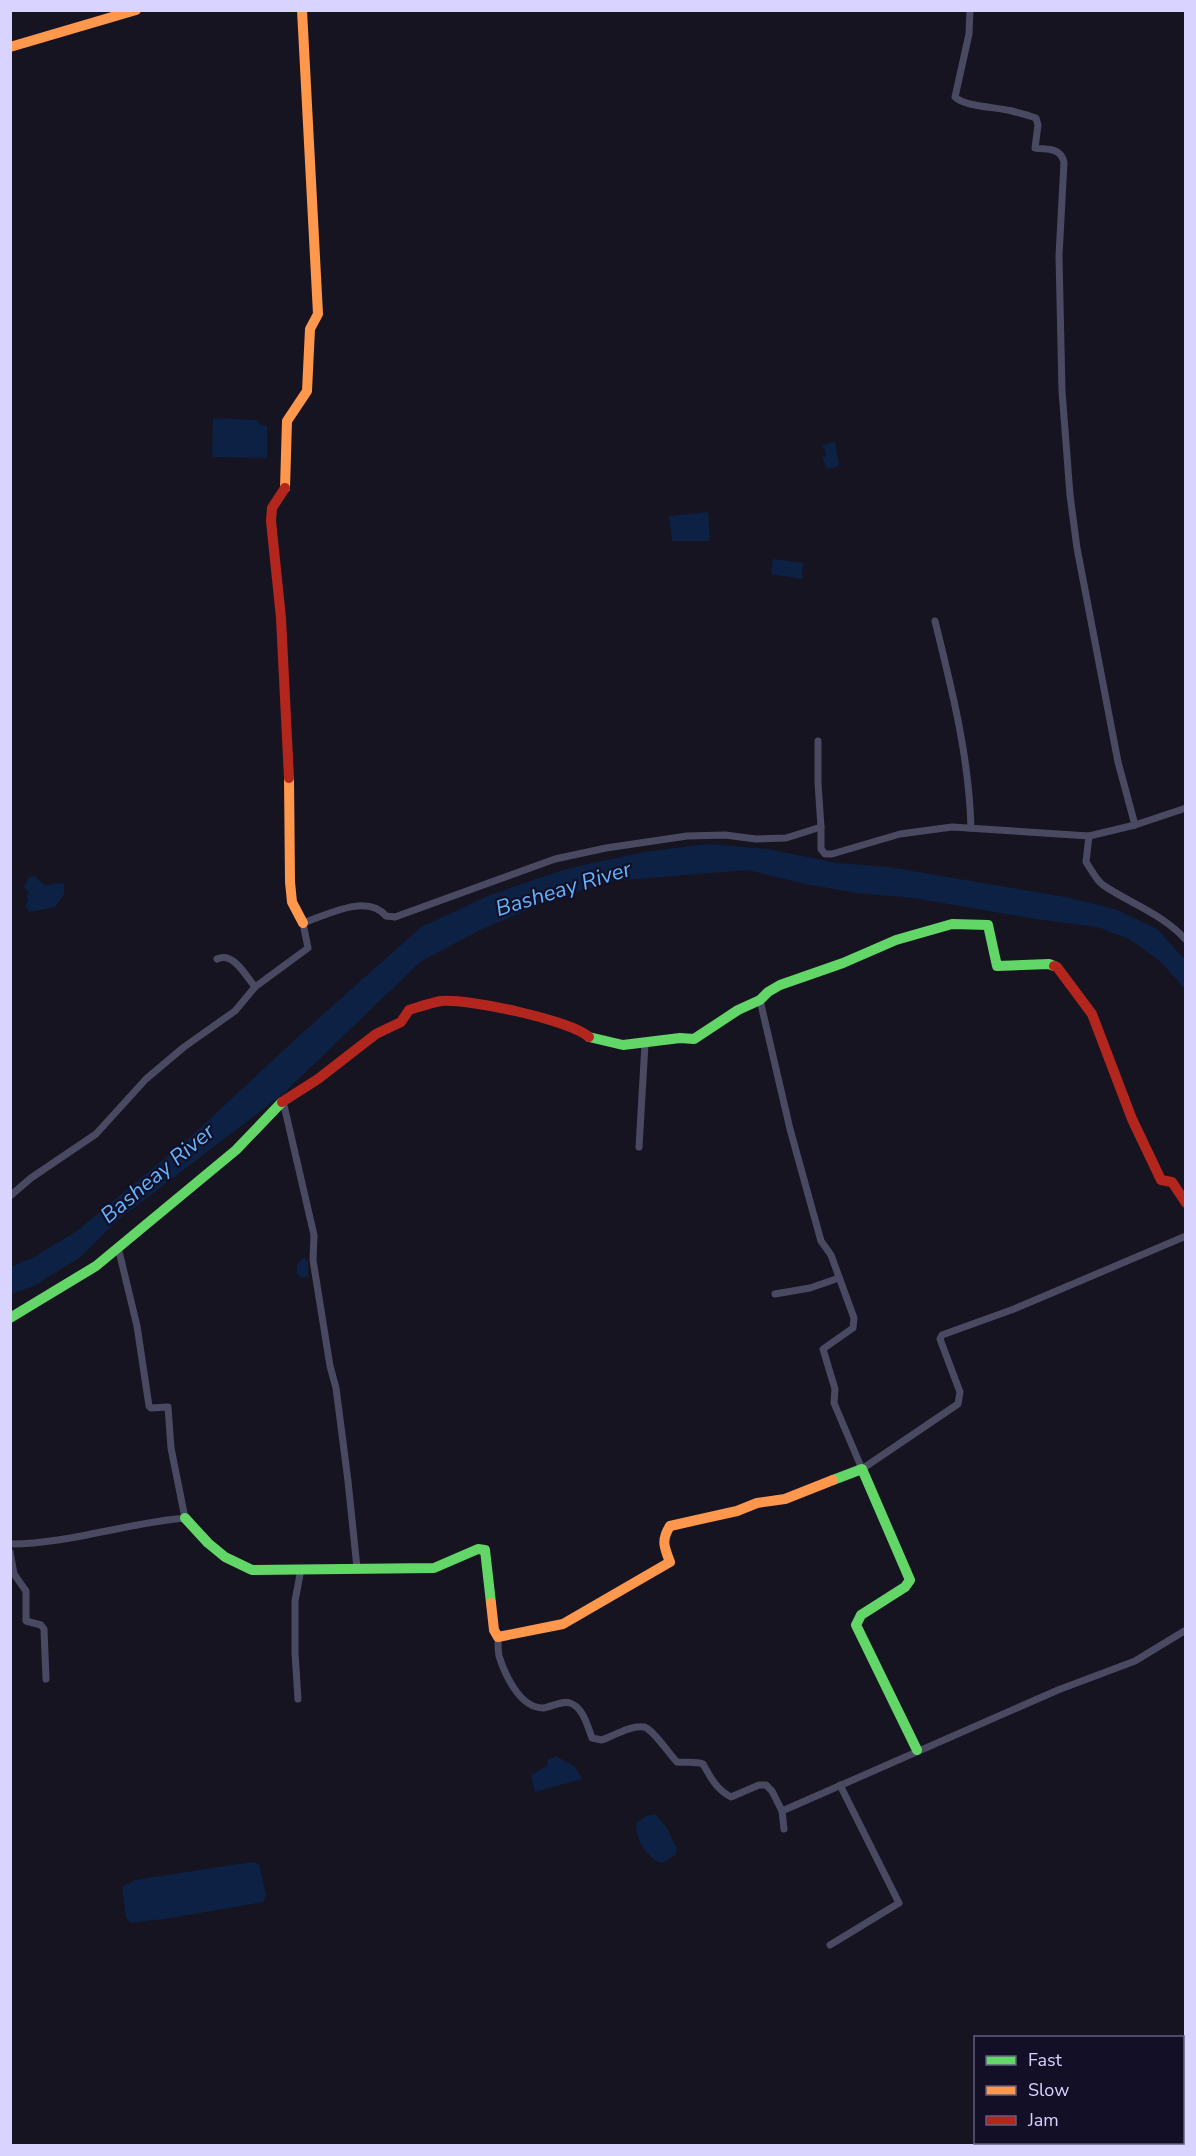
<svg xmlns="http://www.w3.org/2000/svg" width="1196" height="2156" viewBox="0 0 1196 2156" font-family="'Nunito Sans',sans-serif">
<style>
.water{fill:#0d2144}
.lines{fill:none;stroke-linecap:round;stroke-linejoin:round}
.street{stroke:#4a4962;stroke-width:7}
.fast{stroke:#63d668;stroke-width:10}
.slow{stroke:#ff974d;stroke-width:10}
.jam{stroke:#b3261e;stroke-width:10}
.labels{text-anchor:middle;stroke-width:4.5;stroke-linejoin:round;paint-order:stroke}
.water-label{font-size:22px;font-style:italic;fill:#62b6ff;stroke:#130f26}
</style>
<rect width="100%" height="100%" fill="#161421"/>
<g class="water">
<path d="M213,418L257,420L259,424L267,426V458L212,457Z"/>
<path d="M835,441L839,466L827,469L822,457H826L825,449L821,446Z"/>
<path d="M708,512L710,541H672L669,516Z"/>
<path d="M773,559L803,563L802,579L771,574Z"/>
<path d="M707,844L767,849L837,863L889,867L1065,897L1115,909L1157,929L1185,960V989L1160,961L1129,939L1097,927L1036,919L914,898L857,893L805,884L748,870L612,881L551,900L482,929L420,962L284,1093L119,1219L79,1258L34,1286L11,1294V1267L34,1257L77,1231L186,1141L300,1035L421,927L490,895L566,869L644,852Z"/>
<path d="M35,876C48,893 50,880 64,884V894L55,907L30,912L25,906L28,901L26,896L29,893L24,887L29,877Z"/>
<path d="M305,1258L308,1261V1276L302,1278L297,1274V1266L301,1259Z"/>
<path d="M556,1756L575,1767L582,1779L535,1792L531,1775L547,1766L548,1760Z"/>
<path d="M655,1814L667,1828L677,1849L675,1855L662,1863C645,1857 636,1840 636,1823L646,1816Z"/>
<path d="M252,1862L259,1864L266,1895L263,1902L171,1918L130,1923L126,1917L122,1887L135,1880Z"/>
</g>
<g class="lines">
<g class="street">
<path d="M970,10L969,34L955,97C965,107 997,107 1012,111C1020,113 1028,115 1036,118L1038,125L1035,148C1048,150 1060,147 1064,162L1059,256L1062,391L1070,495L1077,548L1118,762L1135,825"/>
<path d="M935,621C952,690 969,756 971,828"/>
<path d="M821,827V849L825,854H832L900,834L952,827L1089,836L1135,825L1186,808"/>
<path d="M1089,836L1086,862C1091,869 1096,880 1103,885C1131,904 1163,914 1186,940"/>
<path d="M217,959C233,951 246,976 255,987"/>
<path d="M760,1000L790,1129L821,1241L831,1255L854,1318L853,1328L823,1349L835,1389L834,1403L862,1469L958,1404L960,1392L940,1339L942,1335L1014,1309L1186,1236"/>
<path d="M283,1101L314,1235L313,1260L330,1366L336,1388L348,1481L357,1568"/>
<path d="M639,1147L645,1044"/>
<path d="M10,1196L31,1178L96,1134L146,1079L184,1047L235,1011L255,987L308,948L303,923C327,915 367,893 386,916L395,917L555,859L606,848L687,836L725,835L756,839L786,838L821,827L818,783V741"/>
<path d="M775,1294L810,1288L839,1278"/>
<path d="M10,1544C69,1544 126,1523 185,1518L171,1448L168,1407L151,1408L149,1406L137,1326L118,1247"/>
<path d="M10,1552L14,1574L26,1591V1621L41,1625L44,1629L46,1679"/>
<path d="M498,1637C498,1644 498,1651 499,1656C505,1675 520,1708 543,1708C552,1707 562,1700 570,1703C583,1707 588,1727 592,1738L602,1740C613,1736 631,1725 644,1727C653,1729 669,1754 677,1762C686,1763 695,1761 703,1764C711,1778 716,1789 731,1797L759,1785H766L772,1791L782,1811"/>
<path d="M298,1699L295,1653V1601L301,1569"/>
<path d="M784,1829L782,1811L1058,1690L1135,1661L1186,1630"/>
<path d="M830,1945L899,1903L840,1785"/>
</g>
<g class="fast">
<path d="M589,1037L623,1045L680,1038L694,1039L738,1010L760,1000L768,992L780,985L843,963L896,940L952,924L988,925L997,966L1049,964L1054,966"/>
<path d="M10,1318L96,1266L236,1150L282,1102"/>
<path d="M833,1480L862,1469L910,1580L905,1587L861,1615L856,1625L917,1750"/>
<path d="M185,1518L208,1543L225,1557L252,1570L434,1568L478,1549L485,1550L491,1603"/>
</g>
<g class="slow">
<path d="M10,47L136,10"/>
<path d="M285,488L287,421L307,391L310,329L318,314L302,10"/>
<path d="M289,778L290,882L292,902L303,923"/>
<path d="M491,1603L494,1630L498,1637L563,1624L670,1562C664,1547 661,1540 670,1526L737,1511L757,1503L785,1499L833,1480"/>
</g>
<g class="jam">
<path d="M285,488L272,508L271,521L281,618L289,778"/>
<path d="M1054,966L1057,967L1092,1014L1132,1119L1161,1180L1172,1182L1186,1203"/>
<path d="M282,1102L318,1079L376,1034L401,1022L409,1010C419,1007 430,1003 441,1001C466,998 570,1020 589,1037"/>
</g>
</g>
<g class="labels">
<g class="water-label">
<text transform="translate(563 888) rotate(-17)" y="8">Basheay River</text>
<text transform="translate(157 1173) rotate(-40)" y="8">Basheay River</text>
</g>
</g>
<rect width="1196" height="2156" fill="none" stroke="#d9d4ff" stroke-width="24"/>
<rect x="974" y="2036" width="210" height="108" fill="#130f26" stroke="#625e7d" stroke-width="1.5"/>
<rect x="986" y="2056" width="30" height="9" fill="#63d668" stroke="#625e7d" stroke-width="1.5"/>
<text x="1028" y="2066" font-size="18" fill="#d9d4ff">Fast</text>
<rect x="986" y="2086" width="30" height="9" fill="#ff974d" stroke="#625e7d" stroke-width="1.5"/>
<text x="1028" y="2096" font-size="18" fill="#d9d4ff">Slow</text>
<rect x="986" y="2116" width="30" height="9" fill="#b3261e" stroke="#625e7d" stroke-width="1.5"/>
<text x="1028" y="2126" font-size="18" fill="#d9d4ff">Jam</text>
</svg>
